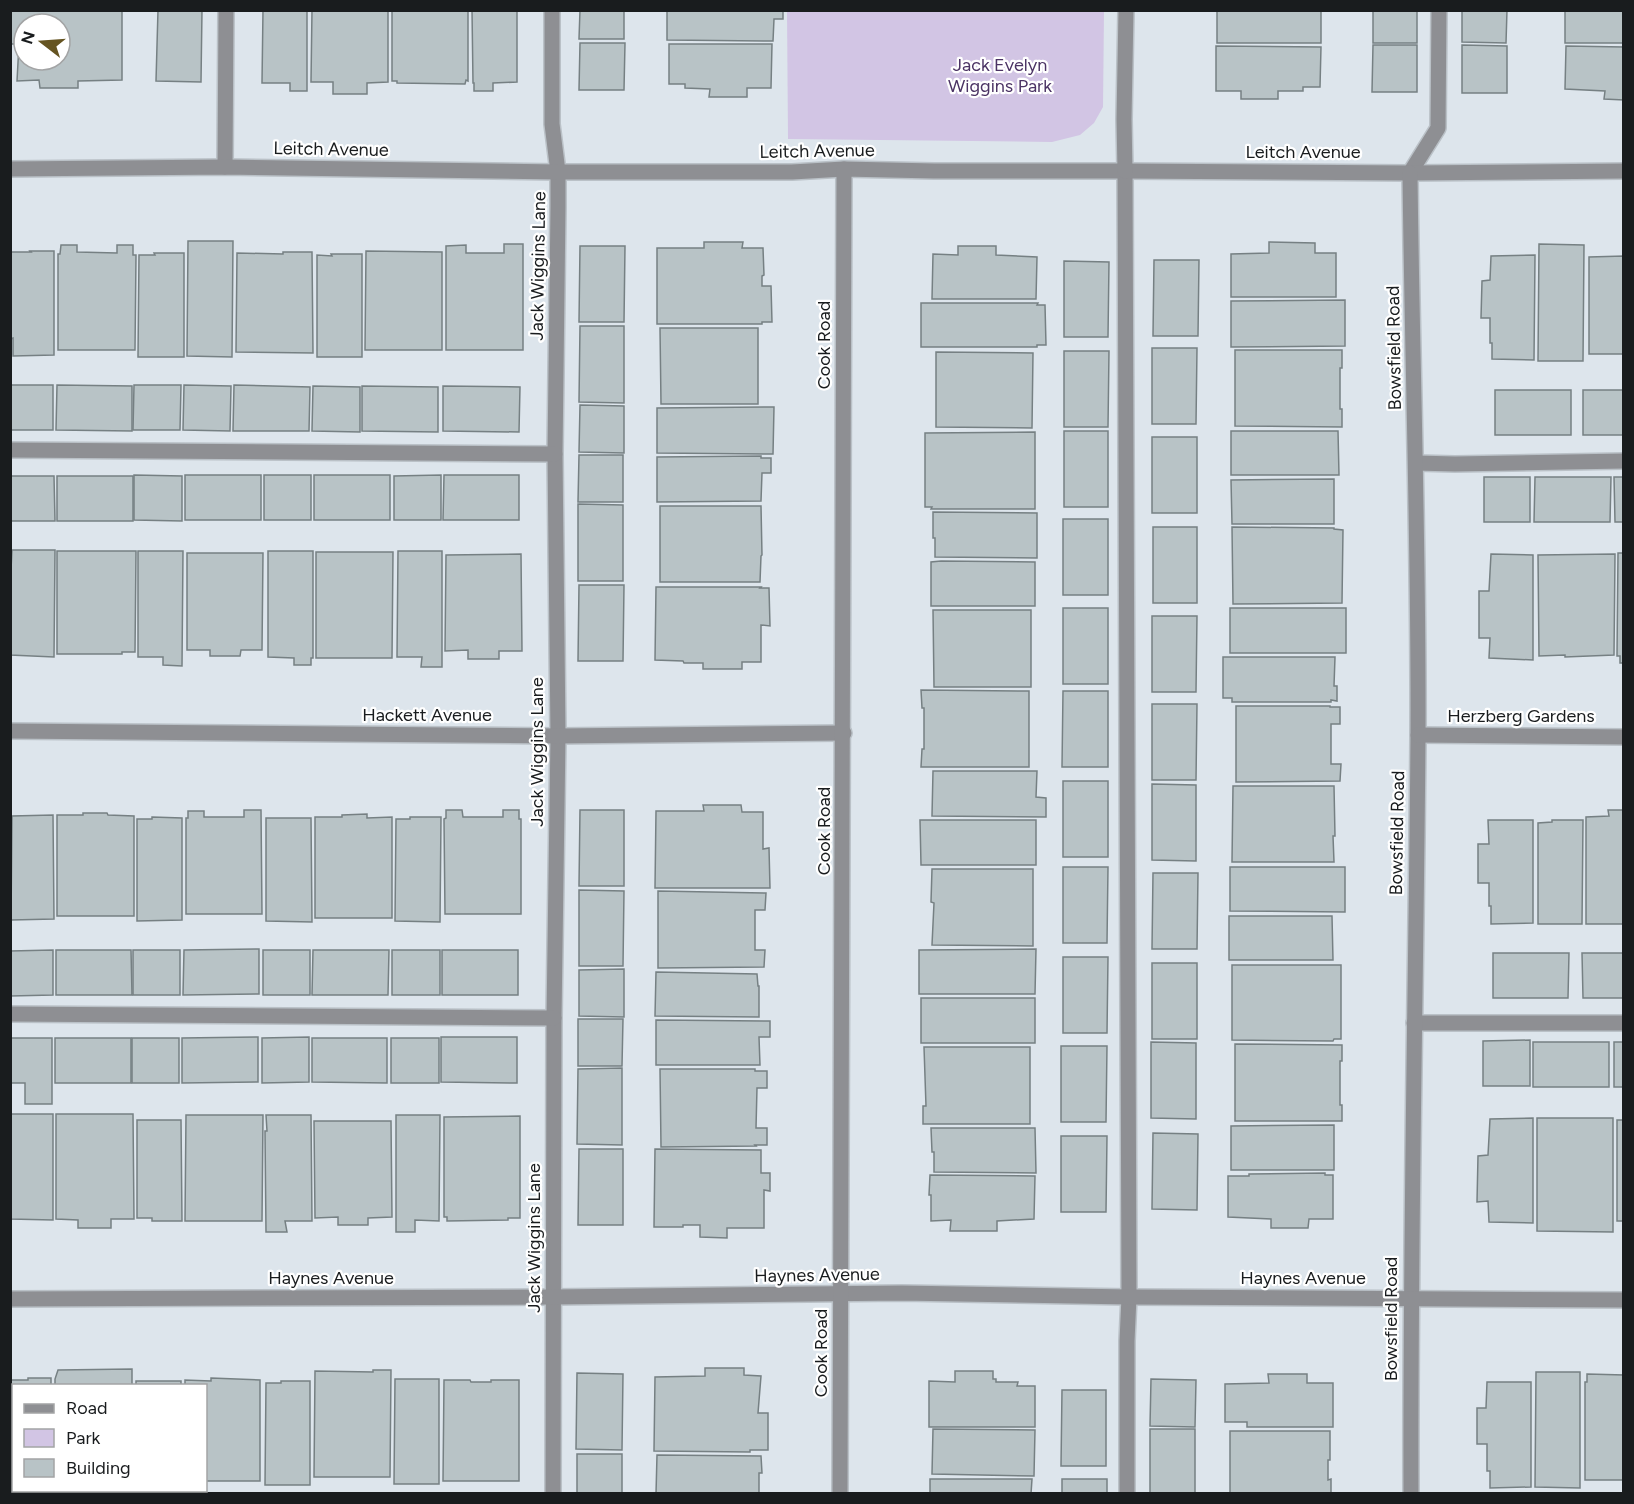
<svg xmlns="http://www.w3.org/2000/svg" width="1634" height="1504" viewBox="0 0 1634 1504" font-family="Figtree,sans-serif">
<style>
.green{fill:#d2c5e4}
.building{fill:#b8c3c6;stroke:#768083;stroke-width:1.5;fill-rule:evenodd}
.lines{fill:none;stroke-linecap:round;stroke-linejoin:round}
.lane-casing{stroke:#bac1c7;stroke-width:18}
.street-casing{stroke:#bac1c7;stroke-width:18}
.lane{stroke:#8e8f93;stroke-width:15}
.street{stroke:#8e8f93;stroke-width:15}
.labels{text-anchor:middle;stroke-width:4.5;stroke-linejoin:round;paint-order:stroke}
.park-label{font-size:18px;fill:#4b3364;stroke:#fff}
.street-label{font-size:18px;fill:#191c1e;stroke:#fff}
</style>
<rect width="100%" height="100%" fill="#dde5ec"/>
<path class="green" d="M787,11H1104L1103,107L1094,123L1080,135L1052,142L788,139Z"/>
<g class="building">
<path d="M10,10H122V80L78,81V88H40L39,80L17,81L19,44H10ZM24,24H60V60H24Z"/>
<path d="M158,10H202L201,82L156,81Z"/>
<path d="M263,10H307V91H290V83H262Z"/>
<path d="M312,10H388V82L367,83V94H333V82H311Z"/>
<path d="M392,10H468V81L466,80L465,84L397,83V81H392Z"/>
<path d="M472,10H517V82L493,83V91H474V83H473Z"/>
<path d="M580,10H624V39H579Z"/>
<path d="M667,10H783V19H774L773,41L667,40Z"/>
<path d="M1219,10H1321V43H1217V12Z"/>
<rect x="1373" y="10" width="44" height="33"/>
<path d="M1462,10H1507L1506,43L1462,42Z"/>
<rect x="1565" y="10" width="59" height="33"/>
<path d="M580,43H625L624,90H579Z"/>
<path d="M669,44H772L771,88H747V97H709L710,89L685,88V84H669Z"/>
<path d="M1373,45H1417V92H1372Z"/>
<path d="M1462,45L1507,46V93H1462Z"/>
<path d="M1216,46L1321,47L1320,87H1303V91H1278V99H1241V91H1216Z"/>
<path d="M1566,46L1624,47V100L1604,99L1605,91L1565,89Z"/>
<path d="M188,241H233L232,357L187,356Z"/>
<path d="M704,242H743L742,248H763L764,275L762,276V286H771L772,322H762V324H657V248H704Z"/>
<path d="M1269,242L1315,243V253H1336V297H1231V254L1269,253Z"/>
<path d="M504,244H523V350H446V246L466,245V253H504Z"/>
<path d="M1539,244L1584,245L1583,361H1538Z"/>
<path d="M61,245H77V252L117,253V245H133V255H136L135,350H58V254H60Z"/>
<path d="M580,246H625L624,322H579Z"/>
<path d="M958,246H996V255L1037,257L1036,299H932L933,254L958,255Z"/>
<path d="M30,251H54V355L13,356V338L10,339V252H31Z"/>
<path d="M366,251L442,252V350H365Z"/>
<path d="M283,252H312L313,353L236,352L237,253L283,254Z"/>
<path d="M154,253H184V357H138L139,255H155Z"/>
<path d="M331,254H362V357H317V255L332,256Z"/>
<path d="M1535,255L1534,360L1492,359V343H1490V318H1481L1482,281L1490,280L1491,256Z"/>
<path d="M1624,256V354H1589V257Z"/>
<path d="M1154,260H1199L1198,336H1153Z"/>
<path d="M1064,261L1109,262L1108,337H1064Z"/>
<path d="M1345,300V346L1231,347V301Z"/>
<path d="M921,303H1038L1037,305H1045L1046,345H1037V347H921Z"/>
<path d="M580,326H624V403L579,402Z"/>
<path d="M660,328H758V404H661Z"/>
<path d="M1152,348H1197L1196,424H1152Z"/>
<path d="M1235,350H1342V368H1340V409H1342V427L1235,426Z"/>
<path d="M1064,351H1109L1108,427H1064Z"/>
<path d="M936,352L1033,353L1032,428L936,427Z"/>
<rect x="10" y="385" width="43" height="45"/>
<path d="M57,385L132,386V431L56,430Z"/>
<path d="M134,385H181L180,430H133Z"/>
<path d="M184,385L231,386L230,431L183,430Z"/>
<path d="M234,385L310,387L309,431H233Z"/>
<path d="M313,386L360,387V432L312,431Z"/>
<path d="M362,386L438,387V432L362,431Z"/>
<path d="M443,386L520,387L519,432L443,431Z"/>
<rect x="1495" y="390" width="76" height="45"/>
<rect x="1583" y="390" width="41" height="45"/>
<path d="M580,405L624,406V453L579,452Z"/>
<path d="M774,407L773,454L657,453V408Z"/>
<rect x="1064" y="431" width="44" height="76"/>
<path d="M1231,431H1338L1339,475H1231Z"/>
<path d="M1035,432V509H931L932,507H925V433Z"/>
<rect x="1152" y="437" width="45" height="76"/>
<path d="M579,455H623V502H578Z"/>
<path d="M761,456V458H771V473H762L761,501L657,502V457Z"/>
<path d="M134,475L182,476V521L134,520Z"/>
<rect x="185" y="475" width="76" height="45"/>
<rect x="264" y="475" width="47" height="45"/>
<rect x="314" y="475" width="76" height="45"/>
<path d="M441,475V520H394V476Z"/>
<path d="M444,475H519V520H443Z"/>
<path d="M10,476H54L55,521H10Z"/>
<rect x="57" y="476" width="76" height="45"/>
<rect x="1484" y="477" width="46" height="45"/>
<path d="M1535,477H1611L1610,522H1534Z"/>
<path d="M1614,477H1624V522H1615Z"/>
<path d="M1334,479V524H1232L1231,480Z"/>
<path d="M578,504L623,505V581H578Z"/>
<path d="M660,506H761L762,555L761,556L760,582H660Z"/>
<path d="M933,512L1037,513V558L935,557V538H933Z"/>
<rect x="1063" y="519" width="45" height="76"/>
<rect x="1153" y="527" width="44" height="76"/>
<path d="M1232,527L1334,528V529L1343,530L1342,603L1233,604Z"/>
<path d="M12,550H55L54,657L10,655V589Z"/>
<path d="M57,551H136L135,652H122V654H57Z"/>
<path d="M138,551H183L182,666L163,665V657H138Z"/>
<path d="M268,551H313V658H311V665H294V658L268,657Z"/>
<path d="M398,551H442V667H421L422,657H397Z"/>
<path d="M316,552H393L392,658H316Z"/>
<path d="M187,553H263L262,650H241L240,656H210V650H187Z"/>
<path d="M1618,553H1624V663H1620V656H1617Z"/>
<path d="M521,554L522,651H499V659H468V650L445,651L446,555Z"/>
<path d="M1491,554L1533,555V660L1489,658L1490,638H1479V591H1489Z"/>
<path d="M1615,554L1614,655L1565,657V655L1539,656L1538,555Z"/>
<path d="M941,561L1035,562V606H931V562Z"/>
<path d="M579,585H624L623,661H578Z"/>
<path d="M656,587H761L760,588H769L770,626L761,625V662H742V669H703V663H684L683,661L655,660Z"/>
<rect x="1063" y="608" width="45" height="76"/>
<rect x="1230" y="608" width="116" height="45"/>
<path d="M933,610H1031V687H934Z"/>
<path d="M1152,616H1197L1196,692H1152Z"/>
<path d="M1223,657H1335L1334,686H1337V701L1331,700V702H1232V698H1223Z"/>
<path d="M921,690L1029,691V767H921L922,749H924V708H922Z"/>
<path d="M1063,691H1108V767H1062Z"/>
<path d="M1152,704H1197L1196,780H1152Z"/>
<path d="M1236,706H1330V707H1340V724H1331V764H1341L1340,781L1236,782Z"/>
<path d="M933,771H1037L1036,797L1046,798V817L932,816Z"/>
<rect x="1063" y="781" width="45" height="76"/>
<path d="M1152,784L1196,785V861L1152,860Z"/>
<path d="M1233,786H1334L1335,836H1333L1334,862H1232Z"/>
<path d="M703,805H741L742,812H763V849L769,848L770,888H655L656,811H704Z"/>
<path d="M244,810H261L262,914H186V818H188V811H204V817H244Z"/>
<path d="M446,810H462L463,817H503V810H519V819H521V914H445L444,819L446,818Z"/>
<path d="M580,810H624V886H579Z"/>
<path d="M1608,810H1624V924H1586V817L1609,816Z"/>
<path d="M83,813H107L108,815L134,816V916H57V815H83Z"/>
<path d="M367,814V818L392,817V918H315V817H342V815Z"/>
<path d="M53,815L54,919L11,920L12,816Z"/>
<path d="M152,817L182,818V920L137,921V819H152Z"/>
<path d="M410,817H441L440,922L395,921L396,819H410Z"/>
<path d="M266,818H311L312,922L266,921Z"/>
<path d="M920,820H1036V865H921Z"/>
<path d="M1488,820H1533V923L1491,924V906H1489V883H1478V844H1489Z"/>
<path d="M1552,820H1583L1582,924H1538V823L1552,822Z"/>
<path d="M1063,867H1108L1107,943H1063Z"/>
<path d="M1230,867H1345V912L1230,911Z"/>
<path d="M932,869H1033V946L932,945L934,903L931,902Z"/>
<path d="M1153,873H1198L1197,949H1152Z"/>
<path d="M579,890L624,891L623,966H579Z"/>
<path d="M658,891L766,893L765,910H755V950H765L764,967L658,968Z"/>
<path d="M1229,916H1332L1333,960H1229Z"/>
<path d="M259,949V994L183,995L184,950Z"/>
<path d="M1036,949L1035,994H919V950Z"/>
<path d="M53,950V995L10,996V951Z"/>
<path d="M56,950H131L132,995H56Z"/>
<rect x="133" y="950" width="47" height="45"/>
<rect x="263" y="950" width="47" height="45"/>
<path d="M313,950H389L388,995H312Z"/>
<rect x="392" y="950" width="48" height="45"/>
<rect x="442" y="950" width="76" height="45"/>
<path d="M1493,953H1569L1568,998H1493Z"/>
<path d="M1582,953H1624V998H1583Z"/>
<path d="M1063,957H1108L1107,1033H1063Z"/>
<rect x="1152" y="963" width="45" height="76"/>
<path d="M1232,965H1341V1039H1334L1333,1041L1232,1040Z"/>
<path d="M624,969V1017L579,1016V970Z"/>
<path d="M656,972L757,974L758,986H759V1017L655,1016Z"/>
<rect x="921" y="998" width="114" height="45"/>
<path d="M578,1019H623L622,1066H578Z"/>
<path d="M656,1020L770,1021V1037H759L760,1065H656Z"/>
<path d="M258,1037V1082L182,1083V1038Z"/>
<path d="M309,1037V1082L262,1083V1038Z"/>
<path d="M441,1037H517V1083L441,1082Z"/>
<path d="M10,1038H52V1104H25V1083H10Z"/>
<rect x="55" y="1038" width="76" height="45"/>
<rect x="132" y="1038" width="47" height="45"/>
<path d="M312,1038H387V1083L312,1082Z"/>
<rect x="391" y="1038" width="48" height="45"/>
<path d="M1530,1040V1086H1483V1041Z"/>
<path d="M1151,1042L1196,1043V1119L1151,1118Z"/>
<rect x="1533" y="1042" width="76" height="45"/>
<rect x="1614" y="1042" width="10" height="45"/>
<path d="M1235,1044L1342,1045V1061H1340V1105H1342V1121H1235Z"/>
<path d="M1061,1046H1107L1106,1122H1061Z"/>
<path d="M924,1047H1030V1124H923V1106H926Z"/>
<path d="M622,1068V1145L577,1144L578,1069Z"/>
<path d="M660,1069H755V1071H767V1088H757L756,1128H767V1145H755L756,1146L661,1147Z"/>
<path d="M11,1114H53V1220L10,1219Z"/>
<path d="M56,1114H133L134,1219H111V1228H78V1220L56,1219Z"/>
<path d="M186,1115H263L262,1221H185Z"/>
<path d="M266,1115H311L312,1221H285L287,1232H266L265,1131H267Z"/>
<path d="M396,1115H440L439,1221L415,1220V1232H396Z"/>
<path d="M520,1116V1218H508V1220L447,1221V1217H444V1117Z"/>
<path d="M1533,1118V1223L1489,1222L1488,1201L1477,1202L1478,1156L1488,1155L1490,1119Z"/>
<path d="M1537,1118H1613V1232L1537,1231Z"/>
<path d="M137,1120H181L182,1221H152V1218H137Z"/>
<rect x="1617" y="1120" width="7" height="101"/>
<path d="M314,1121H391L392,1217L368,1218V1225H338V1217L315,1218Z"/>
<path d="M1334,1125V1170H1231V1126Z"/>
<path d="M931,1128H1035L1036,1173L934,1172V1152H932Z"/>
<path d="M1153,1133L1198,1134L1197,1210L1152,1209Z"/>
<path d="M1061,1136H1107L1106,1212H1061Z"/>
<path d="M579,1149H623V1225H578Z"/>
<path d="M655,1149L761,1150V1173H770V1191L764,1190V1228H727V1238L700,1237V1225H683V1227H654Z"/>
<path d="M1325,1173V1175H1333V1219H1309L1308,1228H1271V1219L1228,1217V1176H1249V1174Z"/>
<path d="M930,1175L1035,1176L1034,1219L997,1221V1231H950L951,1220L931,1221V1195H929Z"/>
<path d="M705,1368H744V1375L761,1376L758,1413H768V1450H750V1452L654,1451L655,1377L705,1376Z"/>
<path d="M132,1369V1386H55V1379L58,1370Z"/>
<path d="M373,1370H391L390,1477H314L315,1371L373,1372Z"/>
<path d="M955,1371H993V1379H996V1382H1018L1017,1386H1035V1427H929V1381L955,1382Z"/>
<path d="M1536,1372H1580V1488L1535,1487Z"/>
<path d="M577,1373L623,1374L622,1450L576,1449Z"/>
<path d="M1268,1374H1307V1383H1333V1427H1247V1422H1225V1384L1269,1383Z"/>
<path d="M1587,1374L1624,1375V1480H1585V1382H1587Z"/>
<path d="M28,1378H51V1386H14V1484H10V1380H28Z"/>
<path d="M211,1378L260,1380V1481H206V1386H185V1380L211,1381Z"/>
<path d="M395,1379H439V1484H394Z"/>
<path d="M1151,1379L1196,1380L1195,1427L1150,1426Z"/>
<path d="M444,1380H470L471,1382H491V1380H519V1481H443Z"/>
<rect x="136" y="1381" width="45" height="5"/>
<path d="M281,1381H310V1485H265L266,1383H281Z"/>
<path d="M1487,1382H1531V1487L1490,1488V1471H1487V1444H1477V1408H1486Z"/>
<path d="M1062,1390H1106V1466H1061Z"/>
<path d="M933,1429L1035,1430L1034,1476L932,1474Z"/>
<rect x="1150" y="1429" width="45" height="65"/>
<path d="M1230,1431H1330V1460H1328V1480L1331,1479V1494H1230Z"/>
<rect x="577" y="1454" width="45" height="40"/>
<path d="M657,1455L761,1456L762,1473H759V1493L761,1494H656Z"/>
<path d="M930,1479H1032L1031,1494H930Z"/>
<rect x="1062" y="1479" width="45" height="15"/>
</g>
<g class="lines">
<defs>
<g id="lane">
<path d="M552,10V124L558,172V207L555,454L558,736L554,1018L553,1494"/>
<path d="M225,167L226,10"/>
<path d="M1125,171L1129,1297L1127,1341V1494"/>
<path d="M1410,173L1438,128L1439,10"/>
<path d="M10,450L555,454"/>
<path d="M1416,463L1455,464L1624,461"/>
<path d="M10,1014L554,1018"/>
<path d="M1414,1023H1624"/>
</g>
<g id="street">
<path d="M10,169L225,167L558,172H792L844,169L934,171H1125L1410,173L1624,171"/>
<path d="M1125,171L1124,119L1126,10"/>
<path d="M1410,173C1412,361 1419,549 1418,737C1416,989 1410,1241 1411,1494"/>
<path d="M10,731L558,736L844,733"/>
<path d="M1418,735L1624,737"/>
<path d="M10,1299L553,1297L902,1293L1129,1297L1624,1300"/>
<path d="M840,1494L844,169"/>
</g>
</defs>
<use href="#lane" class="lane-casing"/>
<use href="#street" class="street-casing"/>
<use href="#lane" class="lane"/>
<use href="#street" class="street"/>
</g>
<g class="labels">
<g class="park-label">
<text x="1000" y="71">Jack Evelyn<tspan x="1000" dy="21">Wiggins Park</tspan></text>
</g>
<g class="street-label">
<text transform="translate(331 149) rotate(1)" y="6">Leitch Avenue</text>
<text transform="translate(817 151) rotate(-1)" y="6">Leitch Avenue</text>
<text x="1303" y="158">Leitch Avenue</text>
<text transform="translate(538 266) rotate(-89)" y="6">Jack Wiggins Lane</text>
<text transform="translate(824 345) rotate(-90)" y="6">Cook Road</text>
<text transform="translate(1394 348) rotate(-91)" y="6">Bowsfield Road</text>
<text x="427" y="721">Hackett Avenue</text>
<text x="1521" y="722">Herzberg Gardens</text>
<text transform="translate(537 752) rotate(-90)" y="6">Jack Wiggins Lane</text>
<text transform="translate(824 831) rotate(-90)" y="6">Cook Road</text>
<text transform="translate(1397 833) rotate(-89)" y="6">Bowsfield Road</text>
<text transform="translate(534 1238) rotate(-90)" y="6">Jack Wiggins Lane</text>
<text transform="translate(817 1275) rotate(-1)" y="6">Haynes Avenue</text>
<text x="331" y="1284">Haynes Avenue</text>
<text x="1303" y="1284">Haynes Avenue</text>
<text transform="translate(1391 1319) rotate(-90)" y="6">Bowsfield Road</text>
<text transform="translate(821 1353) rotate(-90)" y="6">Cook Road</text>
</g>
</g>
<rect width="1634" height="1504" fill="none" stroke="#191c1e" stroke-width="24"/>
<rect x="12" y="1384" width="195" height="108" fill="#ffffff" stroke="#a3a4a5" stroke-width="1.5"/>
<rect x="24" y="1404" width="30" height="9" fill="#8e8f93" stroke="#a3a4a5" stroke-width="1.5"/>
<text x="66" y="1414" font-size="18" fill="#191c1e">Road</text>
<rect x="24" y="1429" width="30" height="18" fill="#d2c5e4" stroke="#a3a4a5" stroke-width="1.5"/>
<text x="66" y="1444" font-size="18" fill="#191c1e">Park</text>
<rect x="24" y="1459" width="30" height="18" fill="#b8c3c6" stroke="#a3a4a5" stroke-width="1.5"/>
<text x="66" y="1474" font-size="18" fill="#191c1e">Building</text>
<g transform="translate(42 42) rotate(287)"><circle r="28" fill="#ffffff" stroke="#a3a4a5" stroke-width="1.5"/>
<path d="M0-4.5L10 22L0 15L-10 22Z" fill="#655421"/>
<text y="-9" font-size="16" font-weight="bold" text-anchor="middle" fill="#191c1e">N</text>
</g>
</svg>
